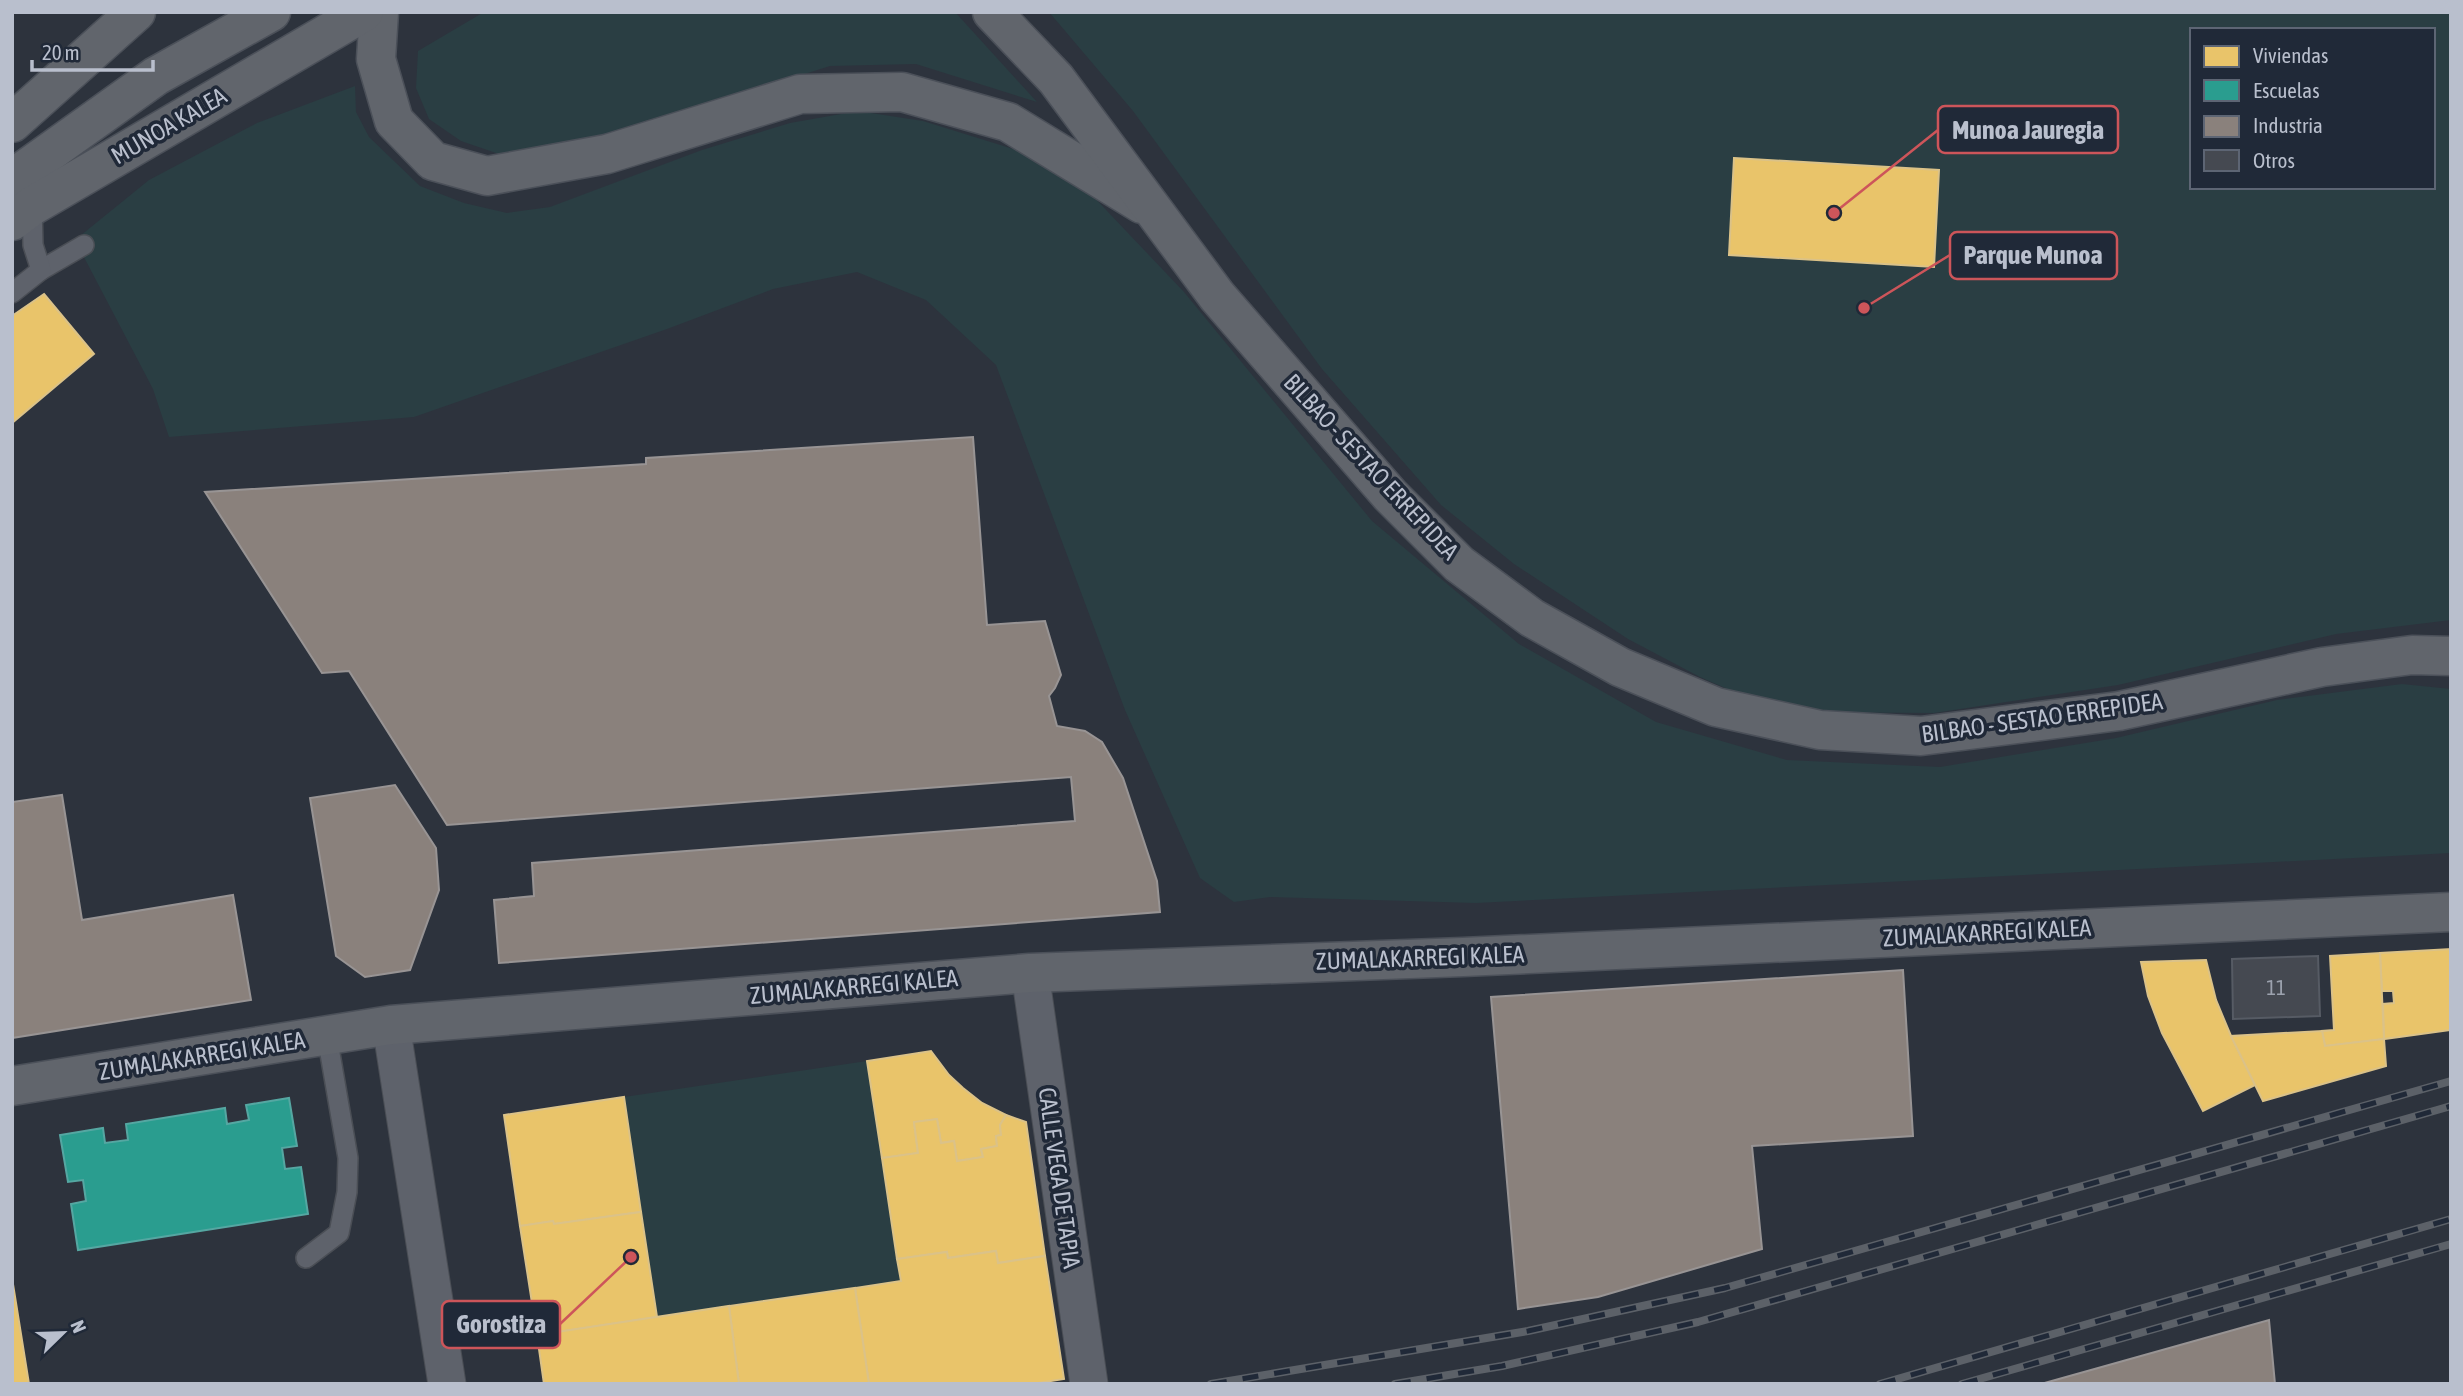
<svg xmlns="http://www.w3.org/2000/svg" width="2463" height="1396" viewBox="0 0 2463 1396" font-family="'Asap Condensed',sans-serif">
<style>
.green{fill:#2a3e43;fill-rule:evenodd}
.homes{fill:#e9c46a;stroke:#dbc288;stroke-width:2}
.schools{fill:#2a9d8f;stroke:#55a7a2;stroke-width:2}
.industry{fill:#8a817c;stroke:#989494;stroke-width:2}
.building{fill:#454951;stroke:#565b64;stroke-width:2}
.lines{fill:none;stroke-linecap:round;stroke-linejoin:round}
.lane-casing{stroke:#4a4e55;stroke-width:22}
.street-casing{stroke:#4a4e55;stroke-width:39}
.primary-casing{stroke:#4b5059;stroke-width:41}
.lane{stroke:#5e626b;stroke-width:19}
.street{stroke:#5e626b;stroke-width:37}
.primary{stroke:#61656c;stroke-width:38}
.rail-casing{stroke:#5c6168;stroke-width:8}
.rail{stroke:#202938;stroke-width:5;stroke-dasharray:16;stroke-linecap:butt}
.labels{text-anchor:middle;stroke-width:7;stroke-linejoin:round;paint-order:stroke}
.number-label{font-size:21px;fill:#9ca2ae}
.street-label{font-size:24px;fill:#b9bfcd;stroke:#202938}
.leader{fill:none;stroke:#cd555a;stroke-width:2.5}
.callout-dot{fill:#cd555a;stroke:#202938;stroke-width:2.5}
.callout{fill:#202938;stroke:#cd555a;stroke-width:2.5}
.callout-label{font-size:26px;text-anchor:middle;font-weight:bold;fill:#b9bfcd}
</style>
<rect width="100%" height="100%" fill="#2d333d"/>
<g class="green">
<path d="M484,12H955L1037,102L916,64L830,66L633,128L547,148L499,154L461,141L429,119L416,88L418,51Z"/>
<path d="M1049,12H2451V620L2336,634L2118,685L1934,713L1780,712L1700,677L1628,639L1514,564L1441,505L1322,369L1133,111ZM2192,30H2433V187H2192Z"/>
<path d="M355,86L356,112L369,137L420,186L464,203L507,213L550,207L702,150L790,123L858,111L923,121L1023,152L1090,193L1184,292L1372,521L1519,644L1656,722L1787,760L1940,767L2116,738L2277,700L2402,684L2451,689V853L1476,903L1270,897L1234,902L1200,878L1125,710L996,365L926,300L857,272L773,289L667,329L414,417L169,437L153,389L75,240L149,180L257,123Z"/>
<path d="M867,1061L901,1281L657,1317L624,1097Z"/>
</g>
<g class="homes">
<path d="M1734,158L1939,170L1934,267L1729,255Z"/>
<path d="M44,294L94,354L12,423V316Z"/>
<path d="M2451,949V1030L2384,1039L2383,1004L2394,1003L2393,991H2382L2380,953Z"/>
<path d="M2380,953L2384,1039L2325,1046L2322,1031L2334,1030L2330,956Z"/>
<path d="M2206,960L2216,1000L2231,1036L2255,1085L2203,1111L2162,1033L2148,996L2141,962Z"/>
<path d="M2322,1031L2325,1046L2384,1039L2386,1066L2263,1101L2231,1036Z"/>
<path d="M931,1051L949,1075L963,1088L982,1103L1006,1115L1000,1125L1001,1135L996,1136L997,1146L981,1149L983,1157L957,1161L954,1141L941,1143L937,1119L914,1122L918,1153L882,1158L867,1061Z"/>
<path d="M624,1097L641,1212L554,1224L553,1221L520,1226L504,1115Z"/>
<path d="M1006,1115L1026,1122L1045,1256L998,1263L996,1251L948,1258L947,1252L897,1259L882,1158L918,1153L914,1122L937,1119L941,1143L954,1141L957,1161L983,1157L981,1149L997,1146L996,1136L1001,1135L1000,1125Z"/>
<path d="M641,1212L657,1317L537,1335L520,1226L553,1221L554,1224Z"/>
<path d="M996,1251L998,1263L1045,1256L1064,1379L1032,1384H869L855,1288L901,1281L897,1259L947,1252L948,1258Z"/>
<path d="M12,1278L29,1384H12Z"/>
<path d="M855,1288L869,1384H739L729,1306Z"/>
<path d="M729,1306L739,1384H544L537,1335Z"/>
</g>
<path class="schools" d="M289,1098L297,1146L282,1148L285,1169L301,1167L308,1214L78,1250L71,1204L86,1201L83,1180L68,1182L60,1135L103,1128L105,1143L128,1140L126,1124L225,1108L227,1124L249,1120L246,1105Z"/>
<g class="industry">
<path d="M973,437L987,625L1045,621L1061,675L1055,688L1049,696L1057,726L1085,731L1102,742L1123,778L1157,881L1160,912L499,963L494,900L534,896L532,863L1075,821L1071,777L447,825L349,671L322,673L205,492L646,464V458Z"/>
<path d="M395,785L436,848L439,890L410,970L365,977L336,956L310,798Z"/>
<path d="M62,795L82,920L233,895L251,1000L12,1038V802Z"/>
<path d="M1903,970L1913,1136L1752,1146L1762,1249L1598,1297L1518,1309L1491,997Z"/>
<path d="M2269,1320L2275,1384H2041Z"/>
</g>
<path class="building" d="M2318,956L2320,1016L2233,1019L2232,959Z"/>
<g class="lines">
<defs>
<g id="lane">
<path d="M41,270L84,245"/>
<path d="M12,293L41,270L33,245L32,206"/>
<path d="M306,1258L339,1233L347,1192L348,1158L327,1036"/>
</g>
<g id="street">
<path d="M1030,973L1089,1384"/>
<path d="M391,1025L447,1384"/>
</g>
<g id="primary">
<path d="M379,12L376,59L394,121L433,161L487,176L607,154L800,94L902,92L1008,122L1142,204"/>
<path d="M992,12L1056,79L1217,296L1390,495L1459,564L1532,618L1620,667L1716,707L1820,730L1921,736L2119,711L2322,667L2412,655L2451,656"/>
<path d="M12,123L136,12"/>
<path d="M12,179L156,76L271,12"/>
<path d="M12,221L32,206L364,12"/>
<path d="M12,1086L391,1025L1030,973L1463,957L2451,912"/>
</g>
</defs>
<use href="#lane" class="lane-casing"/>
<use href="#street" class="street-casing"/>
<use href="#primary" class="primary-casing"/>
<use href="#lane" class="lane"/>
<use href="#street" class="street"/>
<use href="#primary" class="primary"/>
<defs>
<g id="rail">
<path d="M1211,1384L1528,1331L1725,1288L2451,1081"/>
<path d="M1395,1384L1502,1366L1698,1322L2451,1106"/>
<path d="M1880,1384L2451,1219"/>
<path d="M1962,1384L2451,1244"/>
</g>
</defs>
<use href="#rail" class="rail-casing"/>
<use href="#rail" class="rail"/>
</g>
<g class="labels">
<g class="number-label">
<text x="2276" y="995">11</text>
</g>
<g class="street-label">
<text transform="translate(169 126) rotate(-30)" y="8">MUNOA KALEA</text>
<text transform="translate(1371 467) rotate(47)" y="8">BILBAO - SESTAO ERREPIDEA</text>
<text transform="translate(2042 718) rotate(-8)" y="8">BILBAO - SESTAO ERREPIDEA</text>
<text transform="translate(1987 933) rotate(-3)" y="8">ZUMALAKARREGI KALEA</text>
<text transform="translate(1420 958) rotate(-2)" y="8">ZUMALAKARREGI KALEA</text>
<text transform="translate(854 987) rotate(-5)" y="8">ZUMALAKARREGI KALEA</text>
<text transform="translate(202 1056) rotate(-9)" y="8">ZUMALAKARREGI KALEA</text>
<text transform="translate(1059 1178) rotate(82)" y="8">CALLE VEGA DE TAPIA</text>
</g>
</g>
<path class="leader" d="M1834 213L1938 130M1864 308L1950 255M631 1257L560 1324"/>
<g class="callout-dot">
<circle cx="1834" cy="213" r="7"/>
<circle cx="1864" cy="308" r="7"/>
<circle cx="631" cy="1257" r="7"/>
</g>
<g class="callout">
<rect x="1938" y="106" width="180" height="47" rx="7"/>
<rect x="1950" y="232" width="167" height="47" rx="7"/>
<rect x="442" y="1301" width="118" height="47" rx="7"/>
</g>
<g class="callout-label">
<text x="2028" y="139">Munoa Jauregia</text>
<text x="2033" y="264">Parque Munoa</text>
<text x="501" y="1333">Gorostiza</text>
</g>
<rect width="2463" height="1396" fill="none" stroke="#b9bfcd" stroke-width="28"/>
<rect x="2190" y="28" width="245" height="161" fill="#202938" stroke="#5d6574" stroke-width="2"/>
<rect x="2204" y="46" width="35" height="21" fill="#e9c46a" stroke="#5d6574" stroke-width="2"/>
<text x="2253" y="63" font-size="21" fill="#b9bfcd">Viviendas</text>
<rect x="2204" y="80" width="35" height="21" fill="#2a9d8f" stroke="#5d6574" stroke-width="2"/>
<text x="2253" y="98" font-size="21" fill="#b9bfcd">Escuelas</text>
<rect x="2204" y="116" width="35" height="21" fill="#8a817c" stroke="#5d6574" stroke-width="2"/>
<text x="2253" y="133" font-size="21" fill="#b9bfcd">Industria</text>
<rect x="2204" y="150" width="35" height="21" fill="#454951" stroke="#5d6574" stroke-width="2"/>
<text x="2253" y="168" font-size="21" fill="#b9bfcd">Otros</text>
<g transform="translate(63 1333) rotate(67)" stroke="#202938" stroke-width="5" paint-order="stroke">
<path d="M0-5L12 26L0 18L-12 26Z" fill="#b9bfcd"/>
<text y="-10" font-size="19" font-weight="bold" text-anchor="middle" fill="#b9bfcd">N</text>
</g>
<path d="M32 60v10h121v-10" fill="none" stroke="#b9bfcd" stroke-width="3.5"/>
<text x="42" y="60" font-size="21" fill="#b9bfcd" stroke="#202938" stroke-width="5" paint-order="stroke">20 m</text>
</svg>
